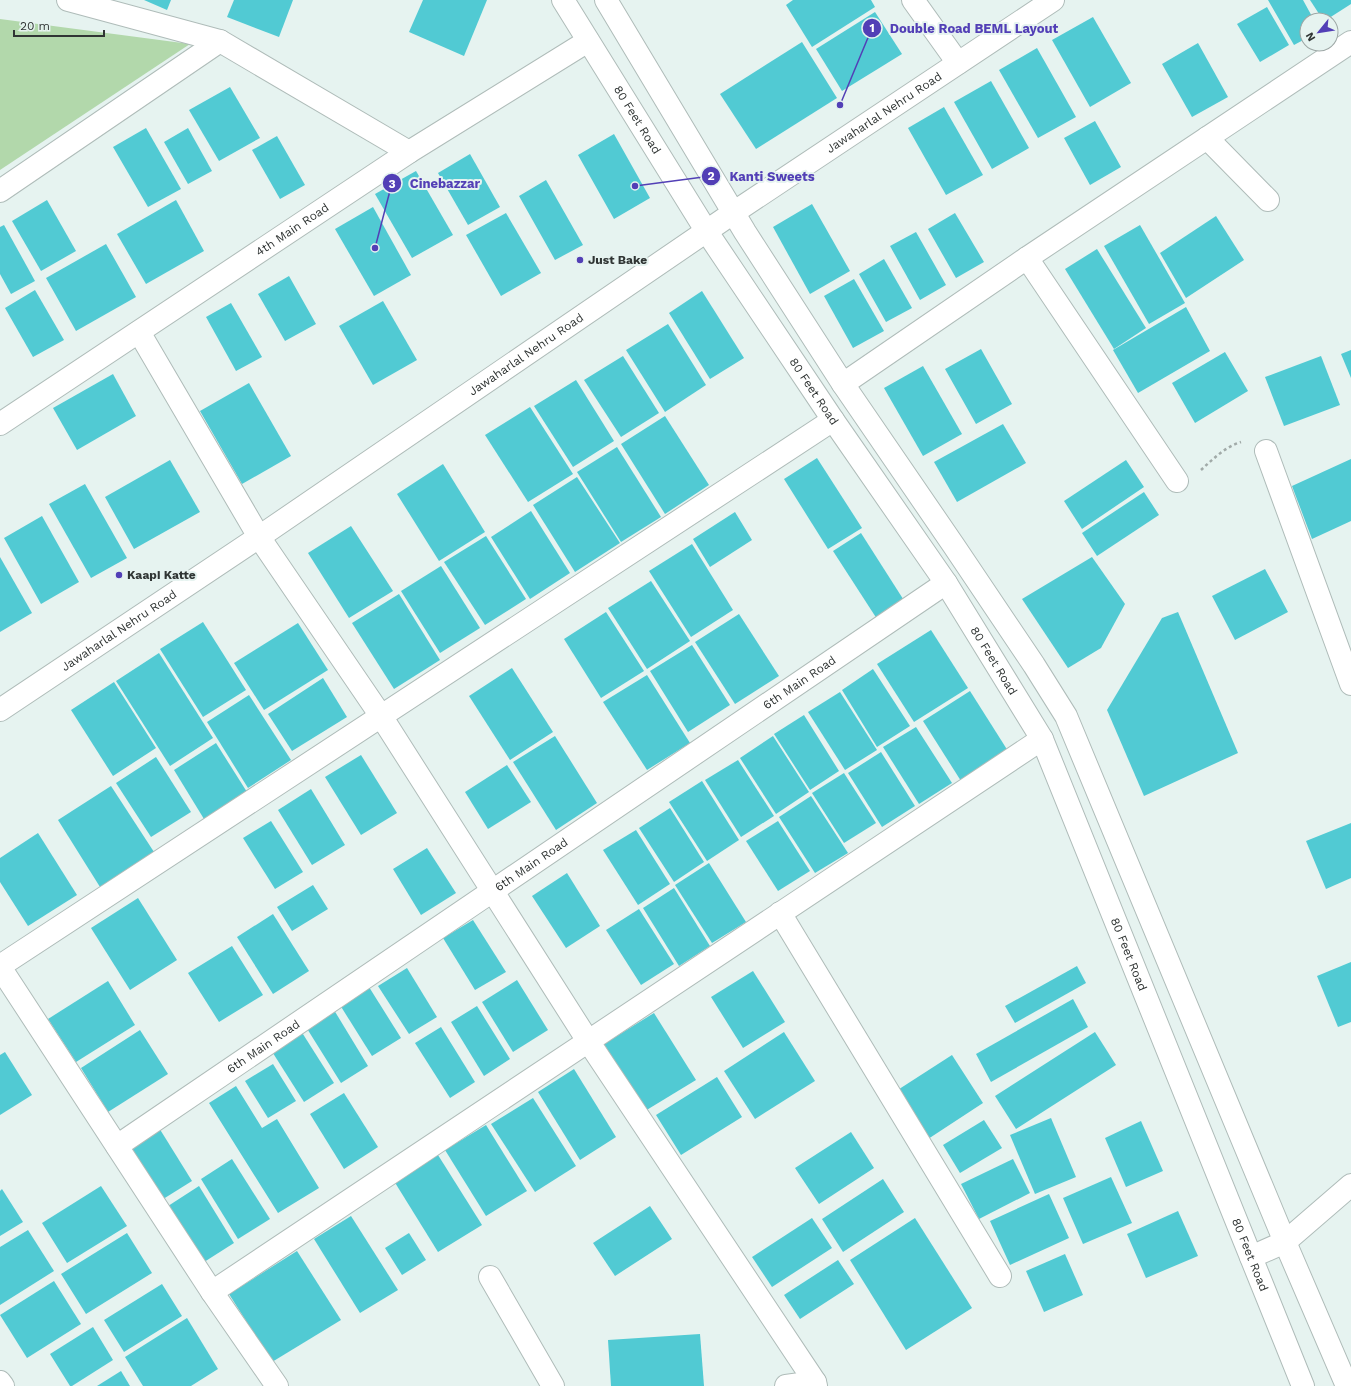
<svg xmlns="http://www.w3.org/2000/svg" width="1351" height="1386" viewBox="0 0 1351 1386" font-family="'Work Sans',sans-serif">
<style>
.green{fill:#b2d8ab}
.building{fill:#51cad3}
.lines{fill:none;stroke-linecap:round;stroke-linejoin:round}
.street-casing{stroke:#afbcb9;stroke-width:24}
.secondary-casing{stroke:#afbcb9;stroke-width:24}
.path{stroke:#a1aaa8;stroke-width:2.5;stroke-dasharray:3 3;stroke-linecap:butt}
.street{stroke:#fff;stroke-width:22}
.secondary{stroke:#fff;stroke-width:22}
.poi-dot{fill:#523fb6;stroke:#e6f3f0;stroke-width:1.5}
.labels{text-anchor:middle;stroke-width:4;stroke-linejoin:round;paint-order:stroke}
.street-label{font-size:12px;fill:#303534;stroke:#e6f3f0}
.poi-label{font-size:12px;font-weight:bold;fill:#303534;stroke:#e6f3f0;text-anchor:start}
.leader{fill:none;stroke:#523fb6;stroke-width:1.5}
.callout-dot{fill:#523fb6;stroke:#e6f3f0;stroke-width:1.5}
.mark-label{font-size:12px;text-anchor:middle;font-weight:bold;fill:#fff}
.callout-label{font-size:13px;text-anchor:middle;font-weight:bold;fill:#523fb6;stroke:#e6f3f0;stroke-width:4;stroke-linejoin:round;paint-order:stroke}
</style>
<rect width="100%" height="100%" fill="#e6f3f0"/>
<path class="green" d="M0,19L190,44L0,170Z"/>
<g class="building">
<path d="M144,0H171L167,10Z"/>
<path d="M234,0H293L279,37L227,17Z"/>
<path d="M423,0H487L464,56L409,32Z"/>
<path d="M793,0H871L875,7L812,47L786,5Z"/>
<path d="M1268,0H1303L1314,20H1307V38L1294,45Z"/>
<path d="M1310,0H1351V4L1326,20H1323Z"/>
<path d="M1267,7L1289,45L1260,62L1237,24Z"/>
<path d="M875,12L902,54L842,91L816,49Z"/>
<path d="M1093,17L1131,83L1090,107L1052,40Z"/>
<path d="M802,42L837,98L756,149L720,94Z"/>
<path d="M1198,43L1228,97L1192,117L1162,64Z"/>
<path d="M1037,48L1076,117L1038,138L999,70Z"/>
<path d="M991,81L1029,148L992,169L954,102Z"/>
<path d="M230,87L260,138L219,161L189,110Z"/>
<path d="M944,107L983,175L946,195L908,128Z"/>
<path d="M1095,121L1121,167L1090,185L1064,138Z"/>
<path d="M146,128L181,189L148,207L113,147Z"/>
<path d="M188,128L212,171L188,184L164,142Z"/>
<path d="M614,134L650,198L614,219L578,155Z"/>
<path d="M277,136L305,185L280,199L252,150Z"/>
<path d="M470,154L500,207L468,225L438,173Z"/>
<path d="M416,171L453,235L412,258L375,194Z"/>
<path d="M546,180L583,245L555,260L519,196Z"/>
<path d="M47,200L76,251L41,271L12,221Z"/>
<path d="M176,200L204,251L146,284L117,234Z"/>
<path d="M812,204L850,271L810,294L773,227Z"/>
<path d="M373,207L411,275L374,296L335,229Z"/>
<path d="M506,213L541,273L501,296L466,235Z"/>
<path d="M955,213L984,262L956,278L928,229Z"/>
<path d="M1216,216L1244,260L1186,298L1160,253Z"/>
<path d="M4,225L35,281L11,294L0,274V227Z"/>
<path d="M1140,225L1185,303L1149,324L1104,246Z"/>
<path d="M916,232L946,285L920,300L890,246Z"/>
<path d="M106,244L136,297L76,331L46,278Z"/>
<path d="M1097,249L1146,328L1114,349L1065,269Z"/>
<path d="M884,259L912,308L886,322L859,274Z"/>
<path d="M289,276L316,324L285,341L258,294Z"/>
<path d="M854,279L884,331L853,348L824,296Z"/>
<path d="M35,290L64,340L33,357L5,308Z"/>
<path d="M702,291L744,358L710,379L669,313Z"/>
<path d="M383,301L417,360L373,385L339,326Z"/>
<path d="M231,303L262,357L236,371L206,317Z"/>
<path d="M1186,307L1210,351L1138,393L1113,350Z"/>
<path d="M668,324L706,385L665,412L626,350Z"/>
<path d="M981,349L1012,404L976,424L945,369Z"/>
<path d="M1351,350V378L1341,354Z"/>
<path d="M1225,352L1248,391L1195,423L1172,383Z"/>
<path d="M623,356L659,413L621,437L584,380Z"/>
<path d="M1321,356L1340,405L1284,426L1265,377Z"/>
<path d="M923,366L962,434L923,456L884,388Z"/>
<path d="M113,374L136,416L77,450L53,408Z"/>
<path d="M576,380L614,441L573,467L534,406Z"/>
<path d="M249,383L291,456L242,484L200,411Z"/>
<path d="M530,407L573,474L528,502L485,435Z"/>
<path d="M665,416L709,485L665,514L621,444Z"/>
<path d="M1003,424L1026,463L957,502L934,462Z"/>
<path d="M617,447L661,517L621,542L577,472Z"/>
<path d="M817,458L862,528L828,549L784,479Z"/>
<path d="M1351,459V521L1312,539L1292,486Z"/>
<path d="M170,460L200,512L134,549L105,497Z"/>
<path d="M1126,460L1144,487L1082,529L1064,501Z"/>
<path d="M443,464L485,532L439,561L397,494Z"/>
<path d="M577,477L620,543L575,572L533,505Z"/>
<path d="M85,484L127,558L91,578L49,504Z"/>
<path d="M1144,492L1159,515L1097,556L1082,533Z"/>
<path d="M531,511L570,573L530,599L491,537Z"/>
<path d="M735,512L752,540L710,567L693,539Z"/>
<path d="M42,516L79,582L41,604L4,538Z"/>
<path d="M351,526L393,591L349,618L308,553Z"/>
<path d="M861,533L905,602L877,619L833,551Z"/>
<path d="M486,536L526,599L485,625L444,562Z"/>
<path d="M692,544L733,610L691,637L649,571Z"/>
<path d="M0,557L32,613L0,632Z"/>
<path d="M1092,557L1125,604L1101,648L1068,668L1022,599Z"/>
<path d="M441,566L480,628L440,653L401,591Z"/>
<path d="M1265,569L1288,612L1235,640L1212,596Z"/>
<path d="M651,581L690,641L647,669L608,608Z"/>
<path d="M399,594L440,660L394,689L352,623Z"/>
<path d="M606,612L644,671L601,698L564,639Z"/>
<path d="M1178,612L1238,753L1144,796L1107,710L1162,618Z"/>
<path d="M739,614L779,676L735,704L695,642Z"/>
<path d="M203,622L246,690L203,717L160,649Z"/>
<path d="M298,623L328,670L264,710L234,663Z"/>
<path d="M931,630L968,688L914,722L877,664Z"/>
<path d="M692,645L730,705L688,732L650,671Z"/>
<path d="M159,653L213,738L170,766L116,681Z"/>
<path d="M512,668L553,732L510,760L469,696Z"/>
<path d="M873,669L910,726L877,747L842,690Z"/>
<path d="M647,675L690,743L647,770L603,702Z"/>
<path d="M323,678L347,717L292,751L268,714Z"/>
<path d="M114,682L156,748L113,776L71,710Z"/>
<path d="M970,691L1008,751L961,781L923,721Z"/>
<path d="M840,692L877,750L845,770L808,712Z"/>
<path d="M249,695L291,760L248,788L207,722Z"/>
<path d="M804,715L839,771L810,790L774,734Z"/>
<path d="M916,727L952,783L919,804L883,747Z"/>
<path d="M555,736L597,803L556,830L513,762Z"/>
<path d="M773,736L809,792L776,814L740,758Z"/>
<path d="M216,743L247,792L204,819L174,770Z"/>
<path d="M881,752L915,806L882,827L848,773Z"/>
<path d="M361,755L397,813L361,835L325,777Z"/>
<path d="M156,757L191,812L151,837L116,783Z"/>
<path d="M738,760L774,816L741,837L705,780Z"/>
<path d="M507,765L531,802L488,829L465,792Z"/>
<path d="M844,773L876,823L844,843L812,793Z"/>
<path d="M702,781L739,840L707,861L669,802Z"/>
<path d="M111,786L154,852L100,887L58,820Z"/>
<path d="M311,789L345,845L312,865L278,810Z"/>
<path d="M811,796L848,853L815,873L779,817Z"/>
<path d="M670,808L704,862L674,882L639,828Z"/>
<path d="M271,821L303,872L275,889L243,838Z"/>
<path d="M778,821L810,871L778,891L746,841Z"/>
<path d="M1351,823V878L1326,889L1306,841Z"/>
<path d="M636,830L670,884L638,905L603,850Z"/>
<path d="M38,833L77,895L28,926L0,882V858Z"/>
<path d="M427,848L456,893L421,915L393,869Z"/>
<path d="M709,863L746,922L712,943L675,885Z"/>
<path d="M567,873L600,926L566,948L532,896Z"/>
<path d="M313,885L328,909L292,931L277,907Z"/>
<path d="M674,888L710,946L679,966L643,908Z"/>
<path d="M138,898L177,960L130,990L91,928Z"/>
<path d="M639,909L674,964L641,985L606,930Z"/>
<path d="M273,914L309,971L273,994L237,937Z"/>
<path d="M473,920L506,972L475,990L443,938Z"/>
<path d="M232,946L263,995L219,1022L188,973Z"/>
<path d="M1351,962V1022L1338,1027L1317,976Z"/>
<path d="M1077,966L1086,983L1015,1023L1005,1006Z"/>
<path d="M407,968L437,1017L409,1034L378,986Z"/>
<path d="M753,971L785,1022L743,1048L711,997Z"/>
<path d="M517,980L548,1030L513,1052L482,1002Z"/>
<path d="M108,981L135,1025L76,1062L48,1019Z"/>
<path d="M369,987L401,1038L372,1056L340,1005Z"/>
<path d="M1073,999L1088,1027L991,1082L976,1054Z"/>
<path d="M477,1006L510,1059L484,1076L451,1022Z"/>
<path d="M334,1010L368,1066L341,1083L306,1027Z"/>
<path d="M654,1013L696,1080L645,1111L604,1044Z"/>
<path d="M441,1027L475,1082L450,1098L415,1043Z"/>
<path d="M140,1030L168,1074L108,1112L81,1068Z"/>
<path d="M301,1031L334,1083L304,1102L271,1050Z"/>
<path d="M784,1032L815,1081L755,1119L724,1071Z"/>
<path d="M1095,1032L1116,1065L1016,1129L995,1096Z"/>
<path d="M5,1052L32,1095L0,1115V1055Z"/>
<path d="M952,1055L983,1103L925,1141L893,1093Z"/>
<path d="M273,1064L296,1101L268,1118L245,1081Z"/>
<path d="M574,1069L616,1137L580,1160L538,1092Z"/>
<path d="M717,1077L742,1117L681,1155L656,1115Z"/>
<path d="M236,1086L262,1128L277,1119L319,1188L278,1213L209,1103Z"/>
<path d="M344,1093L378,1147L344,1169L310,1114Z"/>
<path d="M533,1098L576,1166L535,1192L491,1124Z"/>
<path d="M1051,1118L1076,1177L1035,1194L1010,1135Z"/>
<path d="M984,1120L1002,1148L960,1173L943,1145Z"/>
<path d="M1141,1121L1163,1171L1126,1187L1105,1138Z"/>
<path d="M156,1123L192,1181L160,1201L124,1143Z"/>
<path d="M486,1125L527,1191L486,1216L445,1150Z"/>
<path d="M851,1132L874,1168L819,1204L795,1168Z"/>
<path d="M438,1155L482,1225L438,1252L394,1181Z"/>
<path d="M232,1159L270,1219L238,1239L201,1179Z"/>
<path d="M1013,1159L1030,1193L979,1219L961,1184Z"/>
<path d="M1111,1177L1132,1223L1083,1244L1063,1198Z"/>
<path d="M883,1179L904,1212L843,1252L822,1219Z"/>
<path d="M101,1186L127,1226L67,1263L42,1223Z"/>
<path d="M199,1186L234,1243L201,1264L165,1208Z"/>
<path d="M2,1189L23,1222L0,1236V1191Z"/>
<path d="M1049,1194L1069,1238L1010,1265L990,1221Z"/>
<path d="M650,1206L672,1239L615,1276L593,1243Z"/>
<path d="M1178,1211L1198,1256L1146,1278L1127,1234Z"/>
<path d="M351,1216L398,1290L360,1313L314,1239Z"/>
<path d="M812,1218L832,1248L772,1287L752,1257Z"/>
<path d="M915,1218L972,1308L906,1350L850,1260Z"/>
<path d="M28,1230L54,1271L0,1305V1247Z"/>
<path d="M127,1233L152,1273L86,1314L61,1274Z"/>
<path d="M409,1233L426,1260L402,1275L385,1248Z"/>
<path d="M297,1251L341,1320L272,1362L229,1294Z"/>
<path d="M1065,1254L1083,1295L1044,1312L1026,1271Z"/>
<path d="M838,1260L854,1284L800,1319L784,1295Z"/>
<path d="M54,1281L81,1324L27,1358L0,1315Z"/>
<path d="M162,1284L182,1316L124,1352L104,1320Z"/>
<path d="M187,1318L218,1369L191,1386H143L125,1357Z"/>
<path d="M93,1327L113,1360L72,1386H70L50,1354Z"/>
<path d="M700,1334L704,1386H611L608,1340Z"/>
<path d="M121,1371L130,1386H97Z"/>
</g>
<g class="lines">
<defs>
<g id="street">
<path d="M68,0L220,41L409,152"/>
<path d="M913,0L958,63"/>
<path d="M1207,138L1268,200"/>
<path d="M0,191L220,41"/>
<path d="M1027,258L1177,481"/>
<path d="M139,332L259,537L381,716L588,1041L815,1382L816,1386"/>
<path d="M843,384L1027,258L1351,42"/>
<path id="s1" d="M0,424L409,152L588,41"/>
<path d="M1266,451L1351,684"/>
<path d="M780,913L1000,1276"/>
<path d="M0,966L833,420"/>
<path d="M0,967L212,1292L277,1386"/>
<path id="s2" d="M117,1146L946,583"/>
<path d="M1251,1257L1285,1242L1351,1185"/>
<path d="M490,1277L553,1386"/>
<path d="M212,1292L1042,739"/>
<path d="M0,1382L3,1386"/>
<path d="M786,1386L815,1382"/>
</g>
<g id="secondary">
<path id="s3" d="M563,0L707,232L833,420L946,583L1042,739L1303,1386"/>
<path d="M606,0L745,232L843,384L954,546L1034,665L1066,716L1285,1242L1347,1386"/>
<path id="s4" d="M0,710L259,537L733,213L1053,0"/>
</g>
</defs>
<use href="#street" class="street-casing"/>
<use href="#secondary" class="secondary-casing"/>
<path class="path" d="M1201,470C1213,459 1225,447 1241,442"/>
<use href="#street" class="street"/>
<use href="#secondary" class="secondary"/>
</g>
<g class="poi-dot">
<circle cx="580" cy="260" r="4"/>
<circle cx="119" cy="575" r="4"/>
</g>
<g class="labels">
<g class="street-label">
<text dy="4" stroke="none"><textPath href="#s4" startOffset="1067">Jawaharlal Nehru Road</textPath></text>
<text dy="4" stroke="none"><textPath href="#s3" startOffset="141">80 Feet Road</textPath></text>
<text dy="4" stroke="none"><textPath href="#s1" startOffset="351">4th Main Road</textPath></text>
<text dy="4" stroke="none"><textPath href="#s4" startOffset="635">Jawaharlal Nehru Road</textPath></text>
<text dy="4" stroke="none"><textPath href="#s3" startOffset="465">80 Feet Road</textPath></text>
<text dy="4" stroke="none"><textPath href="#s4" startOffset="143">Jawaharlal Nehru Road</textPath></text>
<text dy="4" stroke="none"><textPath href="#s3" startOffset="789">80 Feet Road</textPath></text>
<text dy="4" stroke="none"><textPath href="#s2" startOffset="825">6th Main Road</textPath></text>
<text dy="4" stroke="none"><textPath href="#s2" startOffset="501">6th Main Road</textPath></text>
<text dy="4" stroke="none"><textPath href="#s3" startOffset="1113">80 Feet Road</textPath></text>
<text dy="4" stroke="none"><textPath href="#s2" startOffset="177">6th Main Road</textPath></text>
<text dy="4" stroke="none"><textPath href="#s3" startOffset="1437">80 Feet Road</textPath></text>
</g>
<g class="poi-label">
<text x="588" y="264">Just Bake</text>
<text x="127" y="579">Kaapi Katte</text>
</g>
</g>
<path class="leader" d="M840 105L872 28M635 186L711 176M375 248L392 183"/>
<g class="callout-dot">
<circle cx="840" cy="105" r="4"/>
<circle cx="635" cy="186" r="4"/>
<circle cx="375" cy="248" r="4"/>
<circle cx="872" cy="28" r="10"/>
<circle cx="711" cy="176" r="10"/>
<circle cx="392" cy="183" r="10"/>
</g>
<g class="mark-label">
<text x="872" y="32">1</text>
<text x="711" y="180">2</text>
<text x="392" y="188">3</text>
</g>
<g class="callout-label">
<text x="974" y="33">Double Road BEML Layout</text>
<text x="772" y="181">Kanti Sweets</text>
<text x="445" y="188">Cinebazzar</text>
</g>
<g transform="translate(1319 32) rotate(240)"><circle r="19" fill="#e6f3f0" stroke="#9da7a5"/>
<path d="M0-3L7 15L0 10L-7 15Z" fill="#523fb6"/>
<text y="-6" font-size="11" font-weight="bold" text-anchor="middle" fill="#303534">N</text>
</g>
<path d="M14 30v6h90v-6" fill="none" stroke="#303534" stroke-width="2"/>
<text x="20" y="30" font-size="12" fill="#303534" stroke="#e6f3f0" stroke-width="3" paint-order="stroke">20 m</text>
</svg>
